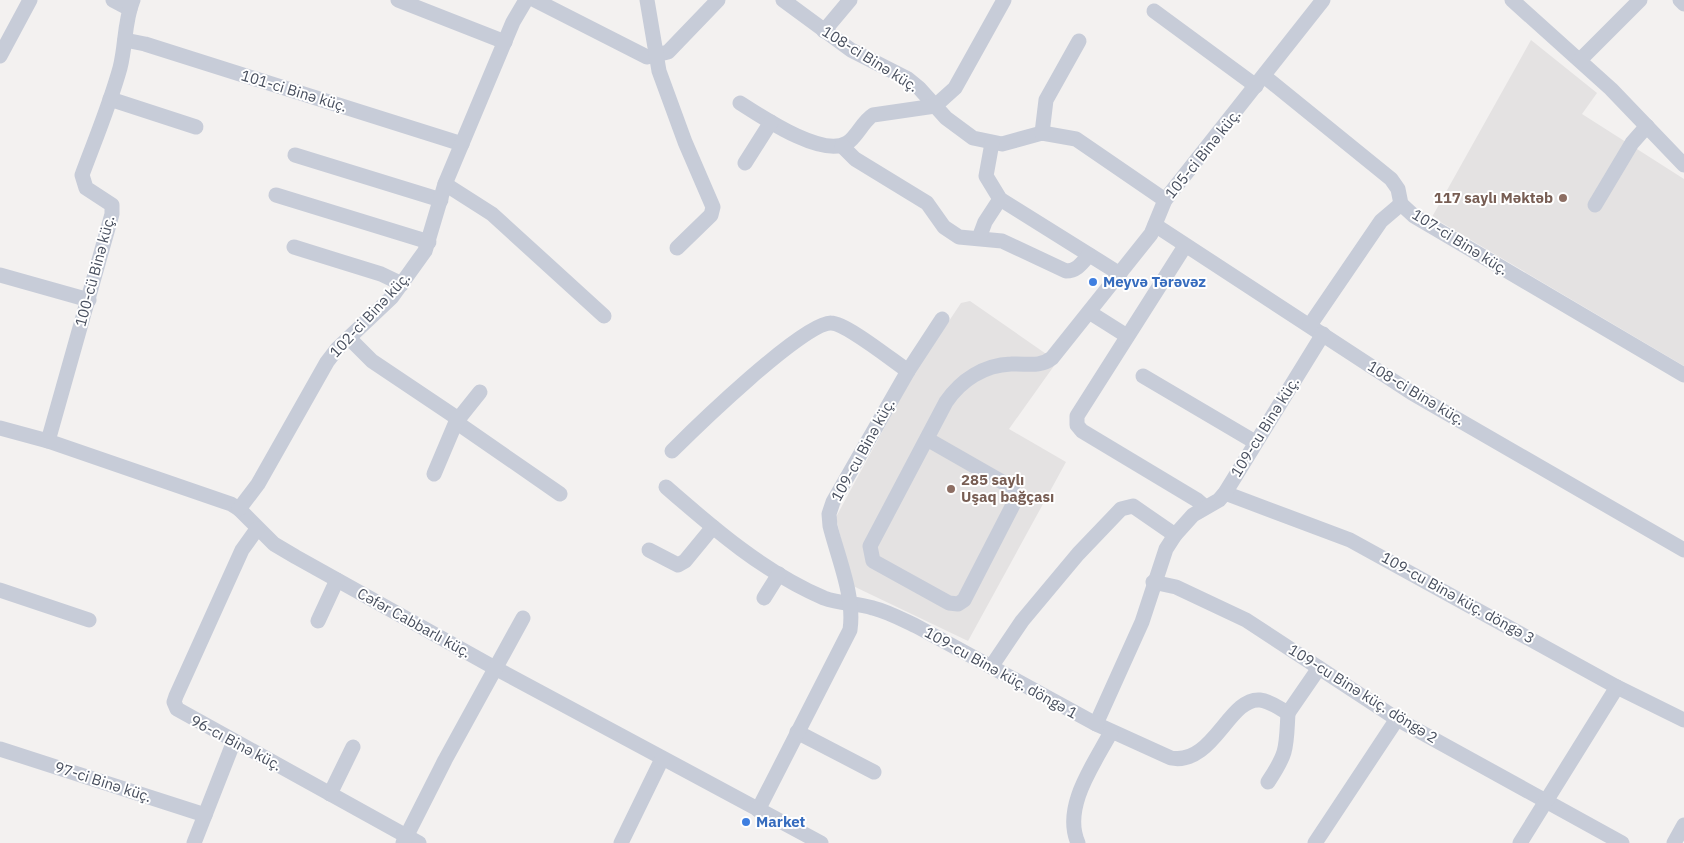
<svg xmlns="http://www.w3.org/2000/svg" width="1684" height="843" viewBox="0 0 1684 843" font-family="'IBM Plex Sans',sans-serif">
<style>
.education{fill:#e4e2e2}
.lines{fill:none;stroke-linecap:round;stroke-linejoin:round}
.minor{stroke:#c7ccd8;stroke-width:15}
.education-dot{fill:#8d6e63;stroke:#fff;stroke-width:2}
.shop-dot{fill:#3f7fe0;stroke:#fff;stroke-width:2}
.labels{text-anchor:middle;stroke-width:4;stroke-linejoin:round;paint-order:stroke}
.street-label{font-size:15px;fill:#484f5e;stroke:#fff}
.education-label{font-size:15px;font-weight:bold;fill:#785e54;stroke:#fff;text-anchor:end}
.shop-label{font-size:15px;font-weight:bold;fill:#366cbe;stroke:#fff;text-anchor:start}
</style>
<rect width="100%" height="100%" fill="#f3f1f0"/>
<g class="education">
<path d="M1531,40L1597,93L1582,114L1684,179V366L1432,217Z"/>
<path d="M970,301L1052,358L1056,363L1009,429L1066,462L968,641L851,585L836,517L913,375L961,303Z"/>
</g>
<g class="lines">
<g class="minor">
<path d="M113,0L130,9"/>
<path d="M398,0L505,42"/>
<path d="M535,0L647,57L668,52L718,0"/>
<path d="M647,0L659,71L685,142L713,207L711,215L677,248"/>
<path d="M783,0L851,50L908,79L919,88L946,118L973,138L1002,144L1042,133L1076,139L1165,200"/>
<path d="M1512,0L1611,89L1684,165"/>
<path d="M1680,0L1684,4"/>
<path d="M1154,11L1256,86"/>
<path d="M824,31L850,0"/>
<path d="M125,40L145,44L462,144"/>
<path d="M0,56L30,0"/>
<path d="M1580,60L1640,0"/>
<path d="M1264,76L1391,179L1398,189L1401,204L1414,216L1684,375"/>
<path d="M110,99L196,127"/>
<path d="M740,103C762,117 822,158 847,143C857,137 862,122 873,115L935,106L955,88L1004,0"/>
<path d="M1042,133L1046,100L1079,41"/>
<path d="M992,143L986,176L1000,199L1120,274"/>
<path d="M842,146L855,159L927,203L944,227L959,237L1002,241L1066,271C1077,271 1082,263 1089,255"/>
<path d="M295,155L441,200"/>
<path d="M745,163L771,122"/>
<path d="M445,184L492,214L604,316"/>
<path d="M276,195L429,242"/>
<path d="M1595,205L1632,143L1647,126"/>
<path d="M1155,225L1412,393L1684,550"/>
<path d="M979,238L985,222L1000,199"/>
<path d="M1185,246L1077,416V425L1082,431L1197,500L1205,507"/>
<path d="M294,247L381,274L402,284"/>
<path d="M0,275L89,300"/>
<path d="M1089,312L1127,336"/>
<path d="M1310,325L1381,221L1401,204"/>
<path d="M349,338L372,361L457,418L456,422L560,494"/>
<path d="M1143,376L1255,442"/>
<path d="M0,428L48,441L231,504L239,509L274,544L296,557L495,668L821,843"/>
<path d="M927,439L1011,487L1015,494V501L964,600L958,604L949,603L873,561L870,546L946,402C961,380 984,365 1011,364C1027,363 1039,368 1052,358L1151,234L1165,200L1323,0"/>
<path d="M48,441L112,214V205L86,188L82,175C95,140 110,104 120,68C126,45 124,22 133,0"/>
<path d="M672,451C695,428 804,322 831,323C846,323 893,361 908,371"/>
<path d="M434,474L456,422L480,392"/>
<path d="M666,487C714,529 765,573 824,598C840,604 857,603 873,608C889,612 903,620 918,627L1096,724L1171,758C1213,766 1229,697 1260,700C1270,701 1279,708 1288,713L1319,668"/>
<path d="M1225,493L1350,540L1617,687L1684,720"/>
<path d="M239,509L258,484L327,362L337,349L392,297L425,251L445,184L513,22L526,0"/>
<path d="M257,529L242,550L176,696L174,702L177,709L419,843"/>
<path d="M649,550L678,565L685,561L713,527"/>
<path d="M1153,582L1176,587L1246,620L1397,719L1622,843"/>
<path d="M0,590L89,620"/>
<path d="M764,598L779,574"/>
<path d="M318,621L337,580"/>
<path d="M991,667L1022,621L1078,554L1121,509L1133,506L1175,535"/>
<path d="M1096,724L1142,622L1166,549L1175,535L1193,515L1219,500L1225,493L1323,334"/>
<path d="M797,732L874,772"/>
<path d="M0,749L205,815"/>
<path d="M1268,782C1288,752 1286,748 1288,713"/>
<path d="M330,794L353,747"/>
<path d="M758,810L850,630C855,597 838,558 830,526L829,514L833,502L908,371L942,319"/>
<path d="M194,843L234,741"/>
<path d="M403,843L445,760L523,618"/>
<path d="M621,843L662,759"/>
<path d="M1078,843C1062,807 1094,764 1111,732"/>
<path d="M1315,843L1397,719"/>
<path d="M1520,843L1617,687"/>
<path d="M1674,843L1684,825"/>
</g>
</g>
<g class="education-dot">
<circle cx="1563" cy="198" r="5"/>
<circle cx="951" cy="489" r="5"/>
</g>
<g class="shop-dot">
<circle cx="1093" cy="282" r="5"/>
<circle cx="746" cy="822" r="5"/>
</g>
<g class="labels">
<g class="street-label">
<text transform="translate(870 59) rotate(32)" y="5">108-ci Binə küç.</text>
<text transform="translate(294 91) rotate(17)" y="5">101-ci Binə küç.</text>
<text transform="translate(1203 154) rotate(-51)" y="5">105-ci Binə küç.</text>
<text transform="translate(1460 242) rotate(32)" y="5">107-ci Binə küç.</text>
<text transform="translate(95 271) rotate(-75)" y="5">100-cü Binə küç.</text>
<text transform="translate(370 315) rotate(-47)" y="5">102-ci Binə küç.</text>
<text transform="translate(1416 393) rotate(31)" y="5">108-ci Binə küç.</text>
<text transform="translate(1265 427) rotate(-58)" y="5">109-cu Binə küç.</text>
<text transform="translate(863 450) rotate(-61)" y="5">109-cu Binə küç.</text>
<text transform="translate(1458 598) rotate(29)" y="5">109-cu Binə küç. döngə 3</text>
<text transform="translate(414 623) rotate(29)" y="5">Cəfər Cabbarlı küç.</text>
<text transform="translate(1001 673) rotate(29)" y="5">109-cu Binə küç. döngə 1</text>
<text transform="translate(1363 694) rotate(32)" y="5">109-cu Binə küç. döngə 2</text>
<text transform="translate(236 743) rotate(28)" y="5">96-cı Binə küç.</text>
<text transform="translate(103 782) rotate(18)" y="5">97-ci Binə küç.</text>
</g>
<g class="education-label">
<text x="1553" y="203">117 saylı Məktəb</text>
<text x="961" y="485" text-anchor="start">285 saylı<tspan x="961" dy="17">Uşaq bağçası</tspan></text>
</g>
<g class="shop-label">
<text x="1103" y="287">Meyvə Tərəvəz</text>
<text x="756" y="827">Market</text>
</g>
</g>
</svg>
